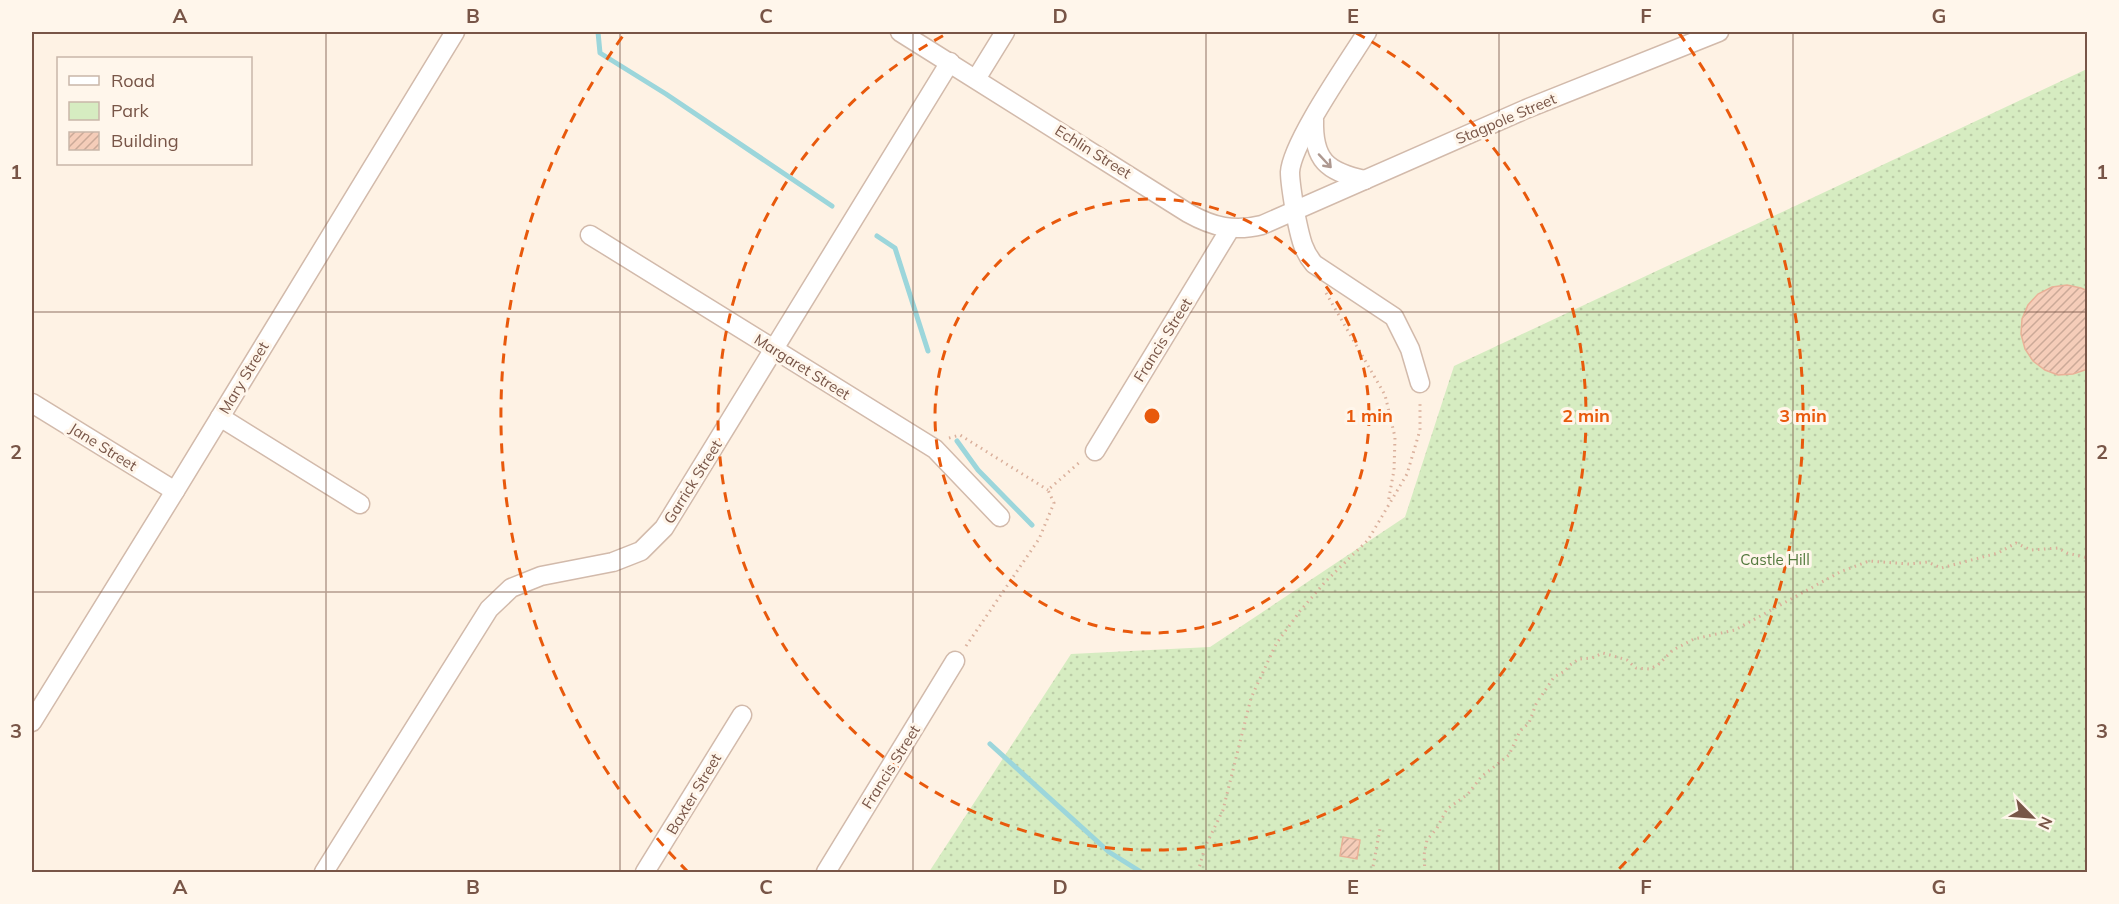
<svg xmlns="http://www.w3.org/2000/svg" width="2119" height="904" viewBox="0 0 2119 904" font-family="Mulish,sans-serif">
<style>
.green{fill:url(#green-dots)}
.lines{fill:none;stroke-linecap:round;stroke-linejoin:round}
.stream{stroke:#9cd6db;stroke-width:5}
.building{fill:url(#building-hatch);stroke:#e9b198;stroke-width:1.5}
.minor-casing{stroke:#d2baab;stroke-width:21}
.path{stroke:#dab09c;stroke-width:3;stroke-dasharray:1.5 4.5;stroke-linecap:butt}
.minor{stroke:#fff;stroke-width:18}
.oneway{stroke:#ae9991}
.grid{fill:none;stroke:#785547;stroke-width:1.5;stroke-opacity:0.55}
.ring{fill:none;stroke:#e8590c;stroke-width:3;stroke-dasharray:10 8}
.labels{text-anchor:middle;stroke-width:6;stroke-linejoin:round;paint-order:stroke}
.street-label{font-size:15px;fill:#785547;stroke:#fff6eb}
.park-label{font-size:15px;fill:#52793c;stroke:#fff6eb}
.centre{fill:#e8590c;stroke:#fff6eb;stroke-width:3}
.ring-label{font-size:18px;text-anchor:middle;font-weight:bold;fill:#e8590c;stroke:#fff6eb;stroke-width:6;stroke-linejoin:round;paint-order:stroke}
.neatline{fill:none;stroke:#785547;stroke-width:2}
.grid-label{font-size:20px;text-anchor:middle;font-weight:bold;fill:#785547}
</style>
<defs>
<pattern id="green-dots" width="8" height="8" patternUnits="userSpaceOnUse" patternTransform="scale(1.5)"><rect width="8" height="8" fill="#d6ecc1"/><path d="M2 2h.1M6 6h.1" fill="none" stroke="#bbcca7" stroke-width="1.8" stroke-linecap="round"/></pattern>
<pattern id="building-hatch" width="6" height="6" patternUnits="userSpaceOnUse" patternTransform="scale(1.5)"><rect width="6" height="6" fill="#f5cdb9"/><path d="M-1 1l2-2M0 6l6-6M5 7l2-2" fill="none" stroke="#cba998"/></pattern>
</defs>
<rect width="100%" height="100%" fill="#fef2e4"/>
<path class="green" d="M2087,69V872H929L1071,654L1210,647L1405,517L1454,366Z"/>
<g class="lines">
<g class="stream">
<path d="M598,32L600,53L666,94L832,206"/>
<path d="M877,236L895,248L928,351"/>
<path d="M957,441L978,470L1032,525"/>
<path d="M990,744L1109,852L1141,872"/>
</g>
</g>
<g class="building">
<path d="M2067,285L2081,288L2088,291V369L2073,374L2058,375L2045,370L2033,361L2025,349L2021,334L2022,319L2028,305L2038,294L2052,287Z"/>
<path d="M1343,837L1360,840L1357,859L1340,856Z"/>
</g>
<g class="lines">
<defs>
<g id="minor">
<path d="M900,32L1188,213C1213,227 1234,232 1262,225L1526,109L1719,32"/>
<path d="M1367,32C1349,61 1292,142 1290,172C1290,184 1294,205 1296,217C1300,235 1302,250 1314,264L1394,317L1410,349L1420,383"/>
<path d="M976,79L1005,32"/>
<path d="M1314,120C1313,160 1327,172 1365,180"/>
<path d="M590,235L935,449L1000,517"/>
<path d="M32,403L175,491"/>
<path d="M220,417L360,504"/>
<path d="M1095,451L1230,229"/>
<path d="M32,722L175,491L455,32"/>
<path d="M324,872L489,609L511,588L541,576L613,562L641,551L664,528L950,62"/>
<path d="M645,872L742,715"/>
<path d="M826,872L955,661"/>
</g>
</defs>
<use href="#minor" class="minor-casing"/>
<g class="path">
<path d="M1326,293L1385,395L1395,437L1394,470L1388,503"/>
<path d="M949,438L960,435L1048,490"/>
<path d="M966,646L1039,539L1054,503L1048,490L1081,461"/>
<path d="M1198,872L1205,847L1223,810L1251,698L1276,644L1300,611L1326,581L1368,540L1407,474L1420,430V400"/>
<path d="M1372,872L1380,829"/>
<path d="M1425,872L1424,855L1427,840L1437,828L1447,809L1468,794L1481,777L1509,755L1520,731L1529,723L1536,704L1554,677L1565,671L1570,665L1579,659L1592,658L1603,653L1627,660L1636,668L1649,669L1658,665L1673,650L1694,639L1735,630L1840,572L1869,561L1909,564L1928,562L1941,568L1998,553L2016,543L2031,550L2058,548L2067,553L2088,558"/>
</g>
<use href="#minor" class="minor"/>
</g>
<defs><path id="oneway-shaft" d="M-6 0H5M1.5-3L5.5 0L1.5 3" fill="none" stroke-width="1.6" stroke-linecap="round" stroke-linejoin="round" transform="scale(1.5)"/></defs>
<use class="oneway" href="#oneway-shaft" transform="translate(1325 161) rotate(47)"/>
<path class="grid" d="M326,32V872M620,32V872M913,32V872M1206,32V872M1499,32V872M1793,32V872M32,312H2088M32,592H2088"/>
<g class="ring">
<circle cx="1152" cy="416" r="217"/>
<path d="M1356 33A434 434 0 1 1 948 33"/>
<path d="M688 872A651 651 0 0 1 625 33M1679 33A651 651 0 0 1 1616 872"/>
</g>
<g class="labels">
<g class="street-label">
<text transform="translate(1506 119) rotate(-23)" y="5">Stagpole Street</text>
<text transform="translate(1093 152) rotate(32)" y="5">Echlin Street</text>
<text transform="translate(1163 340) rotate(-58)" y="5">Francis Street</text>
<text transform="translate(802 367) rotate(32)" y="5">Margaret Street</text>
<text transform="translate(244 378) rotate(-59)" y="5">Mary Street</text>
<text transform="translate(103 447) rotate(32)" y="5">Jane Street</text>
<text transform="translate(693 482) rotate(-58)" y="5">Garrick Street</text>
<text transform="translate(891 767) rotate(-58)" y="5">Francis Street</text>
<text transform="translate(694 794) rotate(-59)" y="5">Baxter Street</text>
</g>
<g class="park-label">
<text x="1775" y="565">Castle Hill</text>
</g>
</g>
<circle cx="1152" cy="416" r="9" class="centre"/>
<g class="ring-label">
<text x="1369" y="422">1 min</text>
<text x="1586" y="422">2 min</text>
<text x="1803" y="422">3 min</text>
</g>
<rect width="2119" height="904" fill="none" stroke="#fff6eb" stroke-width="66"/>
<rect x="57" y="57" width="195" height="108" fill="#fff6eb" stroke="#c9b6a9" stroke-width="1.5"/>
<rect x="69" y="76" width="30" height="9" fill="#ffffff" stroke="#c9b6a9" stroke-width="1.5"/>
<text x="111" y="87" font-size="18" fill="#785547">Road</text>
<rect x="69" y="102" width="30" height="18" fill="#d6ecc1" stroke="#c9b6a9" stroke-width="1.5"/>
<text x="111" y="117" font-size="18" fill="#785547">Park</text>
<rect x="69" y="132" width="30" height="18" fill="url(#building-hatch)" stroke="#c9b6a9" stroke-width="1.5"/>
<text x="111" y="147" font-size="18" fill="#785547">Building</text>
<g transform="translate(2032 817) rotate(115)" stroke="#fff6eb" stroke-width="4.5" paint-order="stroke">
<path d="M0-4.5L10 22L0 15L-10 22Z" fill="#785547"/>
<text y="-9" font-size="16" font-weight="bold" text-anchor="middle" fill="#785547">N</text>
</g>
<rect x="33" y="33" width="2053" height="838" class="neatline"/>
<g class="grid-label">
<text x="180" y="23">A</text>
<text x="473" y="23">B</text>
<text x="766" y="23">C</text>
<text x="1060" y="23">D</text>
<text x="1353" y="23">E</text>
<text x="1646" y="23">F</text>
<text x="1939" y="23">G</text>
<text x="16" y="179">1</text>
<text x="2102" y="179">1</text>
<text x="16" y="459">2</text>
<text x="2102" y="459">2</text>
<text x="16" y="738">3</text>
<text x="2102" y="738">3</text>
<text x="180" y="894">A</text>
<text x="473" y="894">B</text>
<text x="766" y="894">C</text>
<text x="1060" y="894">D</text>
<text x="1353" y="894">E</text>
<text x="1646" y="894">F</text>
<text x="1939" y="894">G</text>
</g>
</svg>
